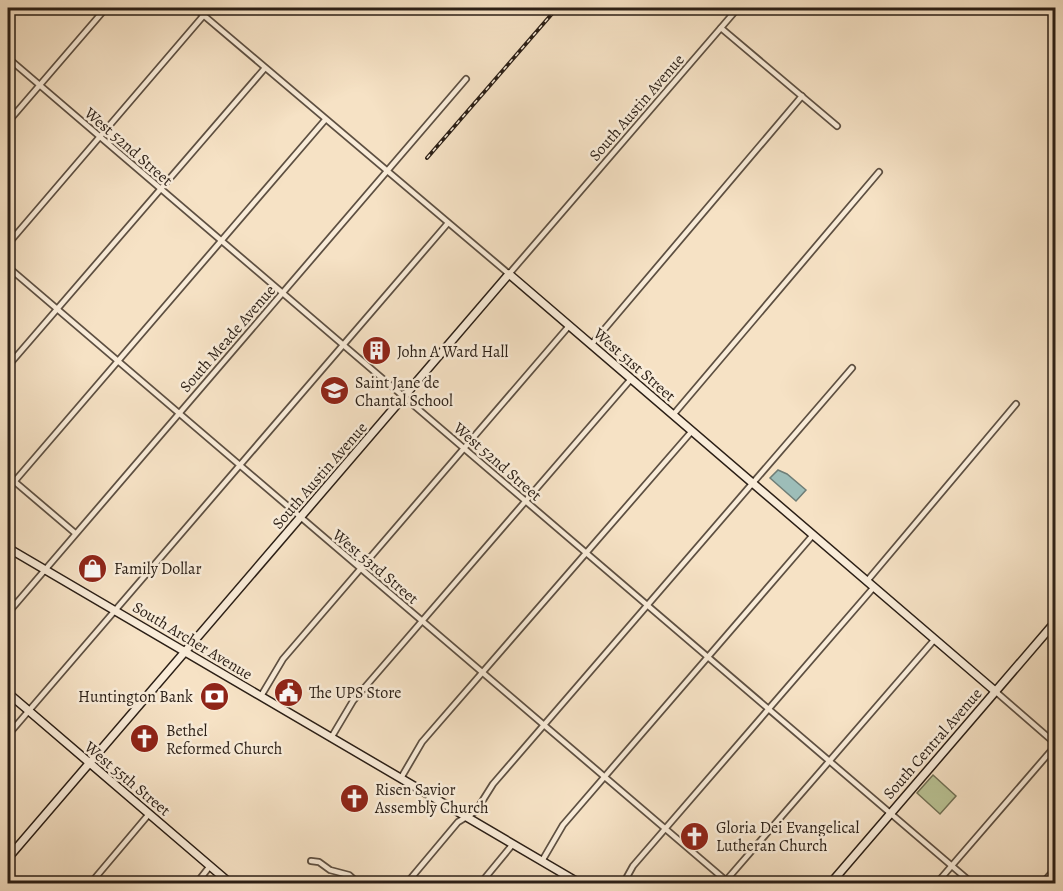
<svg xmlns="http://www.w3.org/2000/svg" width="1063" height="891" viewBox="0 0 1063 891" font-family="Alegreya,serif">
<style>
.green{fill:#bac496;stroke:#727256;stroke-width:1.5}
.water{fill:#9dbdb8;stroke:#6f7e77;stroke-width:1.5}
.lines{fill:none;stroke-linecap:round;stroke-linejoin:round}
.street-casing{stroke:#5e5042;stroke-width:8}
.secondary-casing{stroke:#2b1f16;stroke-width:10}
.street{stroke:#f9ecd9;stroke-width:4.5}
.secondary{stroke:#f9ecd9;stroke-width:7}
.rail-casing{stroke:#2b1f16;stroke-width:4}
.rail{stroke:#f9ecd9;stroke-width:1.5;stroke-dasharray:4.5;stroke-linecap:butt}
.labels{text-anchor:middle;stroke-width:5;stroke-linejoin:round;paint-order:stroke}
.street-label{font-size:16px;fill:#2b1f16;stroke:#f9ecd9}
.poi-label{font-size:16px;fill:#2b1f16;stroke:#f9ecd9;text-anchor:start}
</style>
<rect width="100%" height="100%" fill="#f6e2c5"/>
<filter id="stains"><feTurbulence type="fractalNoise" baseFrequency=".00333" numOctaves="4"/><feColorMatrix values="0 0 0 0 .2 0 0 0 0 .09 0 0 0 0 .02 0 0 0 .5 -.17"/></filter>
<radialGradient id="worn" r=".72"><stop offset=".6" stop-color="#630" stop-opacity="0"/><stop offset="1" stop-color="#630" stop-opacity=".3"/></radialGradient>
<path class="green" d="M933,775L956,796L940,814L917,793Z"/>
<path class="water" d="M778,470L787,474L806,490L796,501L770,478Z"/>
<g class="lines">
<defs>
<g id="street">
<path d="M195,8L509,274L738,8"/>
<path d="M721,28L837,126"/>
<path d="M8,58L973,884"/>
<path d="M8,122L106,8"/>
<path d="M8,244L210,8"/>
<path d="M8,267L730,884"/>
<path d="M591,345L802,96"/>
<path d="M8,366L265,68"/>
<path d="M673,415L879,172"/>
<path d="M8,476L75,533"/>
<path d="M8,489L325,120"/>
<path d="M867,581L1016,404"/>
<path d="M8,613L466,79"/>
<path d="M995,691L1056,744"/>
<path d="M261,696L283,659L569,326"/>
<path d="M8,735L448,223"/>
<path d="M331,738L353,701L631,379"/>
<path d="M401,778L422,742L692,431"/>
<path d="M311,861L319,862L330,870L349,875L359,884"/>
<path d="M542,861L563,825L813,535"/>
<path d="M90,884L149,814"/>
<path d="M196,884L210,866"/>
<path d="M406,884L458,822L476,811L493,784L852,368"/>
<path d="M480,884L513,844"/>
<path d="M623,884L633,866L874,587"/>
<path d="M723,884L935,639"/>
<path d="M936,884L1056,745"/>
<path d="M1042,884L1056,868"/>
</g>
<g id="secondary">
<path d="M8,548L581,884"/>
<path d="M8,693L231,884"/>
<path d="M8,858L509,274L995,691"/>
<path d="M830,884L1056,621"/>
</g>
</defs>
<use href="#street" class="street-casing"/>
<use href="#secondary" class="secondary-casing"/>
<use href="#street" class="street"/>
<use href="#secondary" class="secondary"/>
<defs>
<path id="rail" d="M427,158L557,8"/>
</defs>
<use href="#rail" class="rail-casing"/>
<use href="#rail" class="rail"/>
</g>
<defs>
<symbol id="building-disc" viewBox="-11 -11 22 22"><circle r="9.5" fill="#8f2418" stroke="#f9ecd9"/><path d="M-4-6H4V6H1V3H-1V6H-4ZM-2.5-4.3h1.7v1.8h-1.7ZM.8-4.3h1.7v1.8H.8ZM-2.5-1h1.7V.8h-1.7ZM.8-1h1.7V.8H.8Z" fill="#fff"/></symbol>
<symbol id="school-disc" viewBox="-11 -11 22 22"><circle r="9.5" fill="#8f2418" stroke="#f9ecd9"/><path d="M0-5L7-2L0 1L-7-2ZM-4 1L0 2.5L4 1V4Q0 6-4 4Z" fill="#fff"/></symbol>
<symbol id="shop-disc" viewBox="-11 -11 22 22"><circle r="9.5" fill="#8f2418" stroke="#f9ecd9"/><path d="M-5-2.5h2.3a2.7 3.5 0 0 1 5.4 0H5L5.5 6h-11ZM-1.5-2.5h3a1.5 2.3 0 0 0-3 0Z" fill="#fff"/></symbol>
<symbol id="civic-disc" viewBox="-11 -11 22 22"><circle r="9.5" fill="#8f2418" stroke="#f9ecd9"/><path d="M-.6-6.5H3V-4.5H.6V-3L4-1V1h2V6H-6V1h2V-1L-.6-3ZM-1.2 2.5V6h2.4V2.5Z" fill="#fff"/></symbol>
<symbol id="bank-disc" viewBox="-11 -11 22 22"><circle r="9.5" fill="#8f2418" stroke="#f9ecd9"/><path d="M-6-4H6V4H-6ZM0-2.3a2.3 2.3 0 1 0 0 4.6a2.3 2.3 0 1 0 0-4.6Z" fill="#fff"/></symbol>
<symbol id="church-disc" viewBox="-11 -11 22 22"><circle r="9.5" fill="#8f2418" stroke="#f9ecd9"/><path d="M-1.2-6h2.4v3.5h3.3v2.4h-3.3V6h-2.4V-.1h-3.3v-2.4h3.3Z" fill="#fff"/></symbol>
</defs>
<g fill-rule="evenodd">
<use href="#building-disc" x="360" y="334" width="33" height="33"/>
<use href="#school-disc" x="318" y="374" width="33" height="33"/>
<use href="#shop-disc" x="76" y="552" width="33" height="33"/>
<use href="#civic-disc" x="272" y="676" width="33" height="33"/>
<use href="#bank-disc" x="198" y="680" width="33" height="33"/>
<use href="#church-disc" x="128" y="722" width="33" height="33"/>
<use href="#church-disc" x="338" y="782" width="33" height="33"/>
<use href="#church-disc" x="678" y="820" width="33" height="33"/>
</g>
<g class="labels">
<g class="street-label">
<text transform="translate(636 107) rotate(-49)" y="6">South Austin Avenue</text>
<text transform="translate(129 146) rotate(41)" y="6">West 52nd Street</text>
<text transform="translate(227 338) rotate(-49)" y="6">South Meade Avenue</text>
<text transform="translate(635 364) rotate(41)" y="6">West 51st Street</text>
<text transform="translate(498 461) rotate(41)" y="6">West 52nd Street</text>
<text transform="translate(319 475) rotate(-49)" y="6">South Austin Avenue</text>
<text transform="translate(376 566) rotate(40)" y="6">West 53rd Street</text>
<text transform="translate(193 640) rotate(31)" y="6">South Archer Avenue</text>
<text transform="translate(932 743) rotate(-49)" y="6">South Central Avenue</text>
<text transform="translate(128 778) rotate(40)" y="6">West 55th Street</text>
</g>
<g class="poi-label">
<text x="397" y="357">John A Ward Hall</text>
<text x="355" y="388">Saint Jane de<tspan x="355" dy="18">Chantal School</tspan></text>
<text x="114" y="574">Family Dollar</text>
<text x="309" y="698">The UPS Store</text>
<text x="193" y="702" text-anchor="end">Huntington Bank</text>
<text x="166" y="736">Bethel<tspan x="166" dy="18">Reformed Church</tspan></text>
<text x="375" y="795">Risen Savior<tspan x="375" dy="18">Assembly Church</tspan></text>
<text x="716" y="833">Gloria Dei Evangelical<tspan x="716" dy="18">Lutheran Church</tspan></text>
</g>
</g>
<rect width="1063" height="891" fill="none" stroke="#f6e2c5" stroke-width="30"/>
<rect x="9" y="9" width="1045" height="873" fill="none" stroke="#2b1f16" stroke-width="3"/>
<rect x="15" y="15" width="1033" height="861" fill="none" stroke="#2b1f16" stroke-width="1.5"/>
<rect width="100%" height="100%" filter="url(#stains)"/>
<rect width="100%" height="100%" fill="url(#worn)"/>
</svg>
